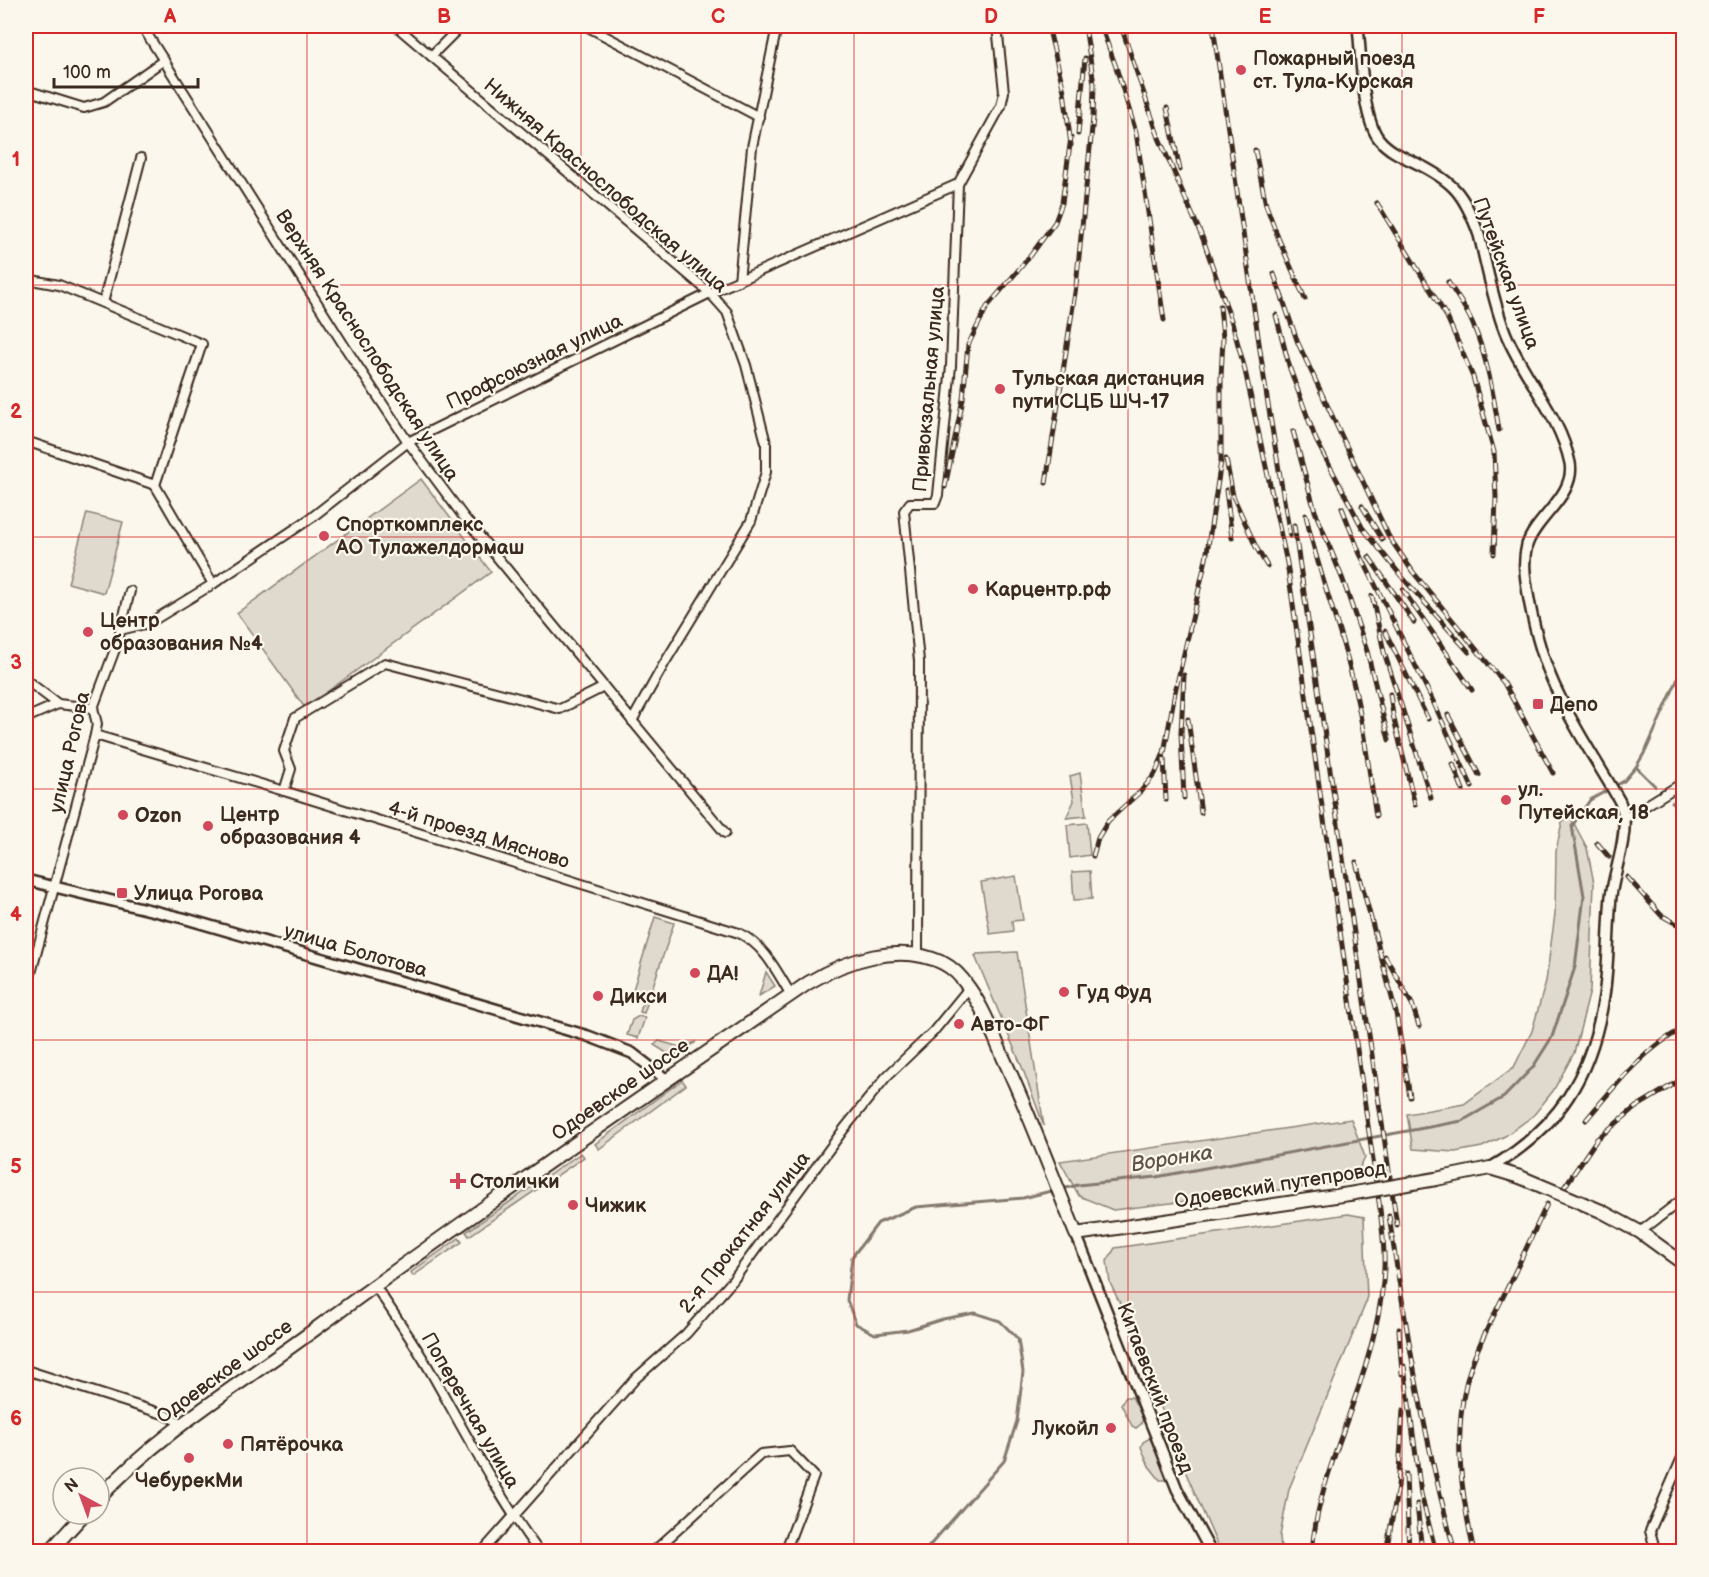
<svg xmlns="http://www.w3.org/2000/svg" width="1709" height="1577" viewBox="0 0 1709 1577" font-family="'Balsamiq Sans',sans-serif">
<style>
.green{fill:#dfd9ce;stroke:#8d8276;stroke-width:1.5}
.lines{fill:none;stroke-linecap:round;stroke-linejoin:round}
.stream{stroke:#85796d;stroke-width:3}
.minor-casing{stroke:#3b2a1e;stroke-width:12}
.tertiary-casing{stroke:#3b2a1e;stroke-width:14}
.primary-casing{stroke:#3b2a1e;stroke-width:16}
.minor{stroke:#fbf7ec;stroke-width:8}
.tertiary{stroke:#fbf7ec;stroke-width:9}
.primary{stroke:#fbf7ec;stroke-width:12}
.rail-casing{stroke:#3b2a1e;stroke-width:5}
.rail{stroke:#fbf7ec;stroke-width:3;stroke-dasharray:9;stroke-linecap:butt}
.primary-bridge-casing{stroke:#3b2a1e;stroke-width:16;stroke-linecap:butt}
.primary-bridge{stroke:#fbf7ec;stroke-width:12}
.grid{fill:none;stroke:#d62828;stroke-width:1.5;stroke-opacity:0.55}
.poi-dot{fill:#d1495b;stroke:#fbf7ec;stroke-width:2}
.labels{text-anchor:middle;stroke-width:4.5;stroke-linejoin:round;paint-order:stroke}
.poi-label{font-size:20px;font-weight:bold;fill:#3b2a1e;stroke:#fbf7ec;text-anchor:start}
.street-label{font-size:20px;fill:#3b2a1e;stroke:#fbf7ec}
.water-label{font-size:21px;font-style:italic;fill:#605246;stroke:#fbf7ec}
.neatline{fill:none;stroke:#d62828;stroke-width:2}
.grid-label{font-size:20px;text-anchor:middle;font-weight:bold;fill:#d62828}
</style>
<rect width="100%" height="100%" fill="#fbf7ec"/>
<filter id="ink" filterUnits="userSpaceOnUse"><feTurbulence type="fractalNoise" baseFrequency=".0167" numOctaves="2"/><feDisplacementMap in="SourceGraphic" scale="12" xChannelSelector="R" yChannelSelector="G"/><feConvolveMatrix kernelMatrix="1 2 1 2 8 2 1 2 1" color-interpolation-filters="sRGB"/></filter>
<g filter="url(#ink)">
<g class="green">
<path d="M421,479L491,572L305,708L237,613Z"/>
<path d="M87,513L123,522L104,593L68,583Z"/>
<path d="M1080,773L1086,816L1066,818L1074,801L1070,776Z"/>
<path d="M1570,816L1587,848L1594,883L1590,991L1574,1053L1553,1091L1533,1116L1505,1136L1482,1147L1455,1152L1413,1149L1407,1114L1464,1104L1514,1067L1532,1031L1546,981L1555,914L1556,851L1562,822Z"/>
<path d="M1087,823L1090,855L1070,858L1067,825Z"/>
<path d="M1090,871L1092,899L1074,900L1072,872Z"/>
<path d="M1016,876L1023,920L1012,921L1013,931L990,934L981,882Z"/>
<path d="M655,917L674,923L644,1013L640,1012L644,997L632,993Z"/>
<path d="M1017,952L1044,1126L1022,1067L975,956L977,954Z"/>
<path d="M766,972L775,986L759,996Z"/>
<path d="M639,1016L645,1018L638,1038L627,1035L632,1020Z"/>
<path d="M659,1041L680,1047L696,1042L673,1057L654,1045Z"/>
<path d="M682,1080L686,1085L599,1149L595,1144Z"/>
<path d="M1351,1119L1365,1157L1353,1181L1113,1210L1079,1196L1060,1161Z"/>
<path d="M581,1153L584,1157L469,1236L466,1232Z"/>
<path d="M1348,1214L1364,1217L1367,1300L1289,1489L1280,1536L1281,1551H1220L1179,1457L1133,1330L1110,1283L1107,1261L1115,1248Z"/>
<path d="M459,1238L462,1242L413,1276L411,1272Z"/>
<path d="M1126,1397H1132L1143,1418L1141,1424L1136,1428L1132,1426L1121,1404Z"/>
<path d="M1150,1438L1167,1476L1165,1480H1160L1149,1466L1141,1447L1143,1442Z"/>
</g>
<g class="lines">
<g class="stream">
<path d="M1636,767L1655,786"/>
<path d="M1672,802L1684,818"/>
<path d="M1062,1189L1078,1185L1156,1177L1462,1121L1504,1097L1533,1067L1552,1037L1575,967L1584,896L1572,826L1590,800L1624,781L1636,767L1646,750L1684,665"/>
<path d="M924,1552L1004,1461L1017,1421L1023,1372L1018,1339L1000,1321L975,1313L943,1319L908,1330L875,1334L856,1324L847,1300L852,1257L878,1223L916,1207L1023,1198L1055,1190"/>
</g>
<defs>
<g id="minor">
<path d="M142,26L345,347L408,442L463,516L725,833"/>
<path d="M396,26L710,293L727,312L746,365L766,443V472L751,521L664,664L632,721"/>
<path d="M586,26L759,117"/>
<path d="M26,38L28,26"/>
<path d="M431,56L461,26"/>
<path d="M26,90L84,108L104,102L164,60"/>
<path d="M26,279L59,285L202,344L155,485"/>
<path d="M739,281L752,147L777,26"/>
<path d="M103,303L141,158"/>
<path d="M26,441L155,485"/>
<path d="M155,485L213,584"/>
<path d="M120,630L149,623L213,584L311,518L408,442L710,293L958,184"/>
<path d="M26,680L58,704L93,708"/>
<path d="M26,718L58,704"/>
<path d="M95,735L284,791L739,933C765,946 776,970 791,995"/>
<path d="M284,791L291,769L284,751L295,718L385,663L560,709L604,687"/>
<path d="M1624,819L1684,782"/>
<path d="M918,955L919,661L904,511L910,503H935L938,495L951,366L958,184L1001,106L1004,92L997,26"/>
<path d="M26,992L95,735L97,724L93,708L117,644L130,591"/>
<path d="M1640,1232L1684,1198"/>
<path d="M375,1286C395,1315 415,1344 432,1374C466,1434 498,1496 539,1552"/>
<path d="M26,1370L163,1414L183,1424"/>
<path d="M482,1552L635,1379L686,1334L734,1279L844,1129L886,1077L933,1032L969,988"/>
<path d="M653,1552L761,1454L790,1451L814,1476L785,1552"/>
<path d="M1656,1552L1650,1531L1684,1453"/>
</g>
<g id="tertiary">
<path d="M1358,26C1361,54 1362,118 1379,139C1388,150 1401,156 1414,162C1453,181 1464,193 1479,235C1487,267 1493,301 1505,332C1523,377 1560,415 1570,463C1576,495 1536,517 1527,545C1522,564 1526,581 1529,600C1535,632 1544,665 1559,695C1576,732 1600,766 1620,802C1622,807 1624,814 1624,820C1626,841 1614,873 1611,896C1608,929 1609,963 1604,996C1592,1075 1559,1128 1490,1168"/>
<path d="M26,880L183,918L588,1036L632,1053L667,1080"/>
<path d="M1076,1234L1177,1489L1211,1552"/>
</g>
<g id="primary">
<path d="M1436,1179L1490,1168L1520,1177"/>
<path d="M1601,1211L1640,1232L1684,1264"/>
<path d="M99,1498C161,1431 241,1384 314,1330C476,1211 642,1097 808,983C846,960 900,942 943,963C953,968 963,979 969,988C984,1009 993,1034 1003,1057C1030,1115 1052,1175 1076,1234L1349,1194"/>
<path d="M49,1552L84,1514"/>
</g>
</defs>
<use href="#minor" class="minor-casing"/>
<use href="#tertiary" class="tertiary-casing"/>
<use href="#primary" class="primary-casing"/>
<use href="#minor" class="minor"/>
<use href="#tertiary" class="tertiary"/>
<use href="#primary" class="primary"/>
<defs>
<g id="rail">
<path d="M1048,26L1064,91L1071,145"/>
<path d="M1101,26L1116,67L1136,132L1164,320"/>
<path d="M1121,26L1159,138L1203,239L1232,323L1244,366L1287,563L1380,1209C1382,1228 1385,1248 1384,1268C1382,1315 1368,1362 1352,1406C1335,1455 1316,1500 1312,1552"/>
<path d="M1213,26L1267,398L1290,536"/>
<path d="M1167,108L1180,170"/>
<path d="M1078,134L1085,58"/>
<path d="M1255,150L1266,205L1279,240L1305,299"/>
<path d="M1377,203L1447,317L1473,377L1494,452L1496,497L1494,554"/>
<path d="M1274,274L1298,343L1389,537L1413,572L1504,683L1553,773"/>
<path d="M1448,282C1456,295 1466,308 1472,322C1487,356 1493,393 1499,430"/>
<path d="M1276,315L1290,369L1316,440L1362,527L1402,577L1469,652"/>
<path d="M1293,431L1315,511L1343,580L1367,651L1389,740"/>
<path d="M1226,459L1233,496L1256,547L1267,566"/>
<path d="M1046,483L1076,286L1093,118L1094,84L1085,26"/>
<path d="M945,487L963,399L968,345L987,307L1031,255L1055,222L1062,203L1071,137"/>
<path d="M1226,490L1232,538"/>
<path d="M1362,506L1382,539"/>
<path d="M1342,508L1360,554L1432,699L1472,787"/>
<path d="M1306,515C1316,565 1335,612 1348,662C1362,712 1368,764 1376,816"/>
<path d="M1294,525L1397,1225"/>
<path d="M1369,557L1414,622"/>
<path d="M1403,590L1472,690"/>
<path d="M1372,596L1384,652L1431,798"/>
<path d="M1385,631L1428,719"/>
<path d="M1390,694L1393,715L1415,805"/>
<path d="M1448,715L1479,775"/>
<path d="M1188,719L1201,813"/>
<path d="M1164,758L1166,800"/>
<path d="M1453,764L1463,790"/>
<path d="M1184,798L1181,733L1184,675"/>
<path d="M1597,843L1609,857"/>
<path d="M1093,856L1098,838L1108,821L1141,791L1155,774L1164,753L1175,692L1206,559L1221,461V377L1223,338L1220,306"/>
<path d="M1356,862L1396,1013L1410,1097"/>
<path d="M1627,877L1661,915L1684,928"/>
<path d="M1385,956L1412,1004L1419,1026"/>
<path d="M1586,1120C1615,1086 1643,1049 1684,1028"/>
<path d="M1563,1189L1597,1139L1636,1107L1684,1078"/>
<path d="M1389,1216C1406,1329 1424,1441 1455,1552"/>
<path d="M1399,1329L1402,1374"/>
<path d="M1404,1366L1421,1494L1436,1552"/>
<path d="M1406,1474L1409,1552"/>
<path d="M1417,1504L1422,1552"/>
<path d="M1386,1552L1398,1487L1403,1410"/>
<path d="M1474,1552C1462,1496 1453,1440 1466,1384C1472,1357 1486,1332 1498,1307C1515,1273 1531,1238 1547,1204"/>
</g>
</defs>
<use href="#rail" class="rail-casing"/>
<use href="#rail" class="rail"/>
<defs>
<g id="primary-bridge">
<path d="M1520,1177L1601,1211"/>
<path d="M1349,1194L1436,1179"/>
</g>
</defs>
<use href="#primary-bridge" class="primary-bridge-casing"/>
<use href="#primary-bridge" class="primary-bridge"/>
</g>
</g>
<path class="grid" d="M307,26V1552M581,26V1552M854,26V1552M1128,26V1552M1402,26V1552M26,285H1684M26,537H1684M26,789H1684M26,1040H1684M26,1292H1684"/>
<g class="poi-dot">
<circle cx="1241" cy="70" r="6"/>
<circle cx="1000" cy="389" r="6"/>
<circle cx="324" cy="536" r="6"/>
<circle cx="973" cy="589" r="6"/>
<circle cx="88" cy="632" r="6"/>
<rect x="1532" y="698" width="12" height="12" rx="3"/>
<circle cx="1506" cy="800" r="6"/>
<circle cx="123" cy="815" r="6"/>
<circle cx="208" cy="826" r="6"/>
<rect x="116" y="887" width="12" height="12" rx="3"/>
<circle cx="695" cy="973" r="6"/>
<circle cx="1064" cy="992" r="6"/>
<circle cx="598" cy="996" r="6"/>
<circle cx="959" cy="1024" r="6"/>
<path d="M455 1172h6v6h6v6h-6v6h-6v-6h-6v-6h6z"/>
<circle cx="573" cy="1205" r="6"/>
<circle cx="1111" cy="1428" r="6"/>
<circle cx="228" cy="1444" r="6"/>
<circle cx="189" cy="1458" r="6"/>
</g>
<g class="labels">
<g class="poi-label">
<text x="1253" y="65">Пожарный поезд<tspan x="1253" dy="23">ст. Тула-Курская</tspan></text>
<text x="1012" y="385">Тульская дистанция<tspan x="1012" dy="23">пути СЦБ ШЧ-17</tspan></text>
<text x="336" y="531">Спорткомплекс<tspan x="336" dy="23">АО Тулажелдормаш</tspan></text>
<text x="985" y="596">Карцентр.рф</text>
<text x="100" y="627">Центр<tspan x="100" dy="23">образования №4</tspan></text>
<text x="1550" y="711">Депо</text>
<text x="1518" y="796">ул.<tspan x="1518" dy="23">Путейская, 18</tspan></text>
<text x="220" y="821">Центр<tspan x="220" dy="23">образования 4</tspan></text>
<text x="135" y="822">Ozon</text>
<text x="134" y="900">Улица Рогова</text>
<text x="707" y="980">ДА!</text>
<text x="1076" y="999">Гуд Фуд</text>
<text x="610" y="1003">Дикси</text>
<text x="971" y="1031">Авто-ФГ</text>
<text x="470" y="1188">Столички</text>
<text x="585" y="1212">Чижик</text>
<text x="1099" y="1435" text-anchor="end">Лукойл</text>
<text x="240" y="1451">Пятёрочка</text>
<text x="189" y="1487" text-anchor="middle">ЧебурекМи</text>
</g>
<g class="street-label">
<text transform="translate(606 185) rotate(41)" y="7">Нижняя Краснослободская улица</text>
<text transform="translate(1507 273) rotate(70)" y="7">Путейская улица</text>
<text transform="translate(368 345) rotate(57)" y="7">Верхняя Краснослободская улица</text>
<text transform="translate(534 361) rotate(-26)" y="7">Профсоюзная улица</text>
<text transform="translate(928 389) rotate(-85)" y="7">Привокзальная улица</text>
<text transform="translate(69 752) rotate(-77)" y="7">улица Рогова</text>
<text transform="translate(479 834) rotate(17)" y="7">4-й проезд Мясново</text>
<text transform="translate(356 950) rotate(16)" y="7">улица Болотова</text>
<text transform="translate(620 1089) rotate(-35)" y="7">Одоевское шоссе</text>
<text transform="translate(1280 1184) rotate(-9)" y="7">Одоевский путепровод</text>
<text transform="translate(744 1232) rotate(-52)" y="7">2-я Прокатная улица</text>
<text transform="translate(224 1371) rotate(-36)" y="7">Одоевское шоссе</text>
<text transform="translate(1156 1388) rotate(69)" y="7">Китаевский проезд</text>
<text transform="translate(471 1410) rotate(60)" y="7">Поперечная улица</text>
</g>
<g class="water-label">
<text transform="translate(1172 1158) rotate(-9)" y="7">Воронка</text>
</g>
</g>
<rect width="1709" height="1577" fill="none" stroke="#fbf7ec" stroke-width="66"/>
<g transform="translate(81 1496) rotate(319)"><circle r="28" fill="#fbf7ec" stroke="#aea59a" stroke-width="1.5"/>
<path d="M0-4.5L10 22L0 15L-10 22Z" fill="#d1495b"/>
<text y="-9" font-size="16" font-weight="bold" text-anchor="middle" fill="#3b2a1e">N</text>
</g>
<path d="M54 78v9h144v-9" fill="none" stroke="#3b2a1e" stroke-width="3"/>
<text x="63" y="78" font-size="18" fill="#3b2a1e" stroke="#fbf7ec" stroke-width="4.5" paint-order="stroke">100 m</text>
<rect x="33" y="33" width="1643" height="1511" class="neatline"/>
<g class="grid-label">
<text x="170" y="23">A</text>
<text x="444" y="23">B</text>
<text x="718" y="23">C</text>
<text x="991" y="23">D</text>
<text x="1265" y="23">E</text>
<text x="1539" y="23">F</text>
<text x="16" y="166">1</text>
<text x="16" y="418">2</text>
<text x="16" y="669">3</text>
<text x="16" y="921">4</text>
<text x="16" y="1173">5</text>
<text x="16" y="1425">6</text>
</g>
</svg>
